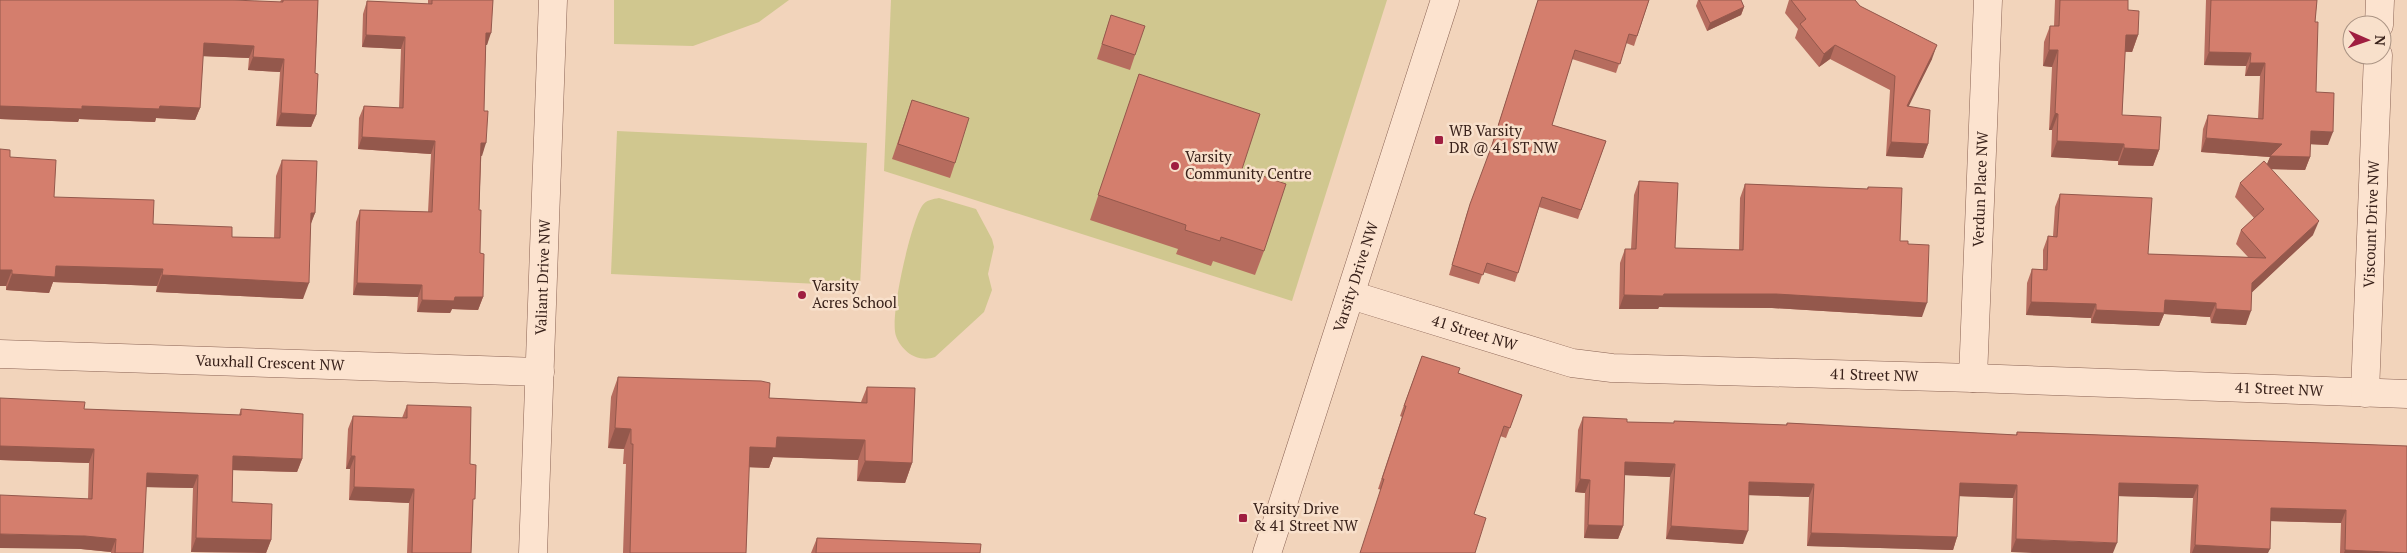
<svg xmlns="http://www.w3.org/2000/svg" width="2407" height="553" viewBox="0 0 2407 553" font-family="'PT Serif',serif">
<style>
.green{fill:#d0c78f}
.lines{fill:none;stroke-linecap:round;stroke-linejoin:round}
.minor-casing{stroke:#8a6354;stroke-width:29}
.minor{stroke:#fce3cf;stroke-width:28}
.wall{fill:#b66c5e}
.shaded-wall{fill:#94584c}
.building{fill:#d47e6d;stroke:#94584c}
.poi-dot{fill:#9f1e40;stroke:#f8e0cb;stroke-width:2}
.labels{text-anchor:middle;stroke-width:5;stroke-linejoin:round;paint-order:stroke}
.poi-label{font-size:15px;fill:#38211a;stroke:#f8e0cb;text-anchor:start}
.street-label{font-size:15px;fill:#38211a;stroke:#f8e0cb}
</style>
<rect width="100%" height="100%" fill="#f2d4bb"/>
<g class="green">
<path d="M614,0H789L759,22L693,46L614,44Z"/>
<path d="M891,0H1387L1292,301L884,171Z"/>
<path d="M617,131L867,143L860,286L611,274Z"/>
<path d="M939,198L976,209L992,239L994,247L988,274L992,290L984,312L935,357C918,363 902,352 896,336C889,317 911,223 922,206C926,200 933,199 939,198Z"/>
</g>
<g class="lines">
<defs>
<g id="minor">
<path d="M2379,25L2380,0"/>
<path id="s1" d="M1351,295L1572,363L1612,368L1973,378L2407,394"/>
<path id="s2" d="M0,354L540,372"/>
<path id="s3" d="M1973,378L1988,0"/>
<path id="s4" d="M2365,393L2378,55"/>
<path id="s5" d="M533,553L553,0"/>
<path id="s6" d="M1267,553L1445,0"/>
</g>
</defs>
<use href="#minor" class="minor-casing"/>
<use href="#minor" class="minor"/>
</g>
<g class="wall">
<path d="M0,0L280,2L281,0H318L315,73L316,115L311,127L276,126L280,72L248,70L249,58L203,56L200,108L195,120L156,118L155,122L79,119L78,122L0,119Z"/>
<path d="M428,0H493L487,45H486L479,210L480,253L483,297L478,310L452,309L450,313L417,312L418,297L353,295L356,222L360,210L428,212L431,154L358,149L359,118L364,106L399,108L401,49L362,47L363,14L367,1L428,4Z"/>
<path d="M1538,0H1649L1634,46L1626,43L1616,73L1572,59L1552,125L1606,141L1578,219L1539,207L1515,282L1483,272L1479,284L1449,275L1467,213L1489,154Z"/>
<path d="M1698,0H1741L1744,7L1741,15L1707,31L1696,6Z"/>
<path d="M1789,0H1855L1860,6L1932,59L1908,106L1928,144L1923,158L1886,156L1890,90L1830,59L1819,67L1795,38L1798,29L1785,13Z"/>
<path d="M2055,0H2128V10L2138,35L2132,52H2125L2122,115L2159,150L2153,166L2118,165V161L2051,157L2052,130H2049L2052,67L2043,66L2044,42L2050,26H2054Z"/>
<path d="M2206,0H2317L2315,22L2316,92L2328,145L2310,144V157L2305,170L2271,169L2313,235L2252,292L2246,325L2211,323L2210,317L2164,314L2159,326L2091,323V318L2026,315L2027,283L2032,269L2043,270V250L2048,236H2053L2055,207L2060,194L2148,254L2248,257L2236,244L2241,230L2254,218L2235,197L2240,183L2267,164L2270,157L2201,152L2203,129L2208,115L2258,119L2260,76H2245L2246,66L2204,65Z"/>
<path d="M1111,15L1135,55L1130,70L1097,59Z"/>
<path d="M1139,74L1242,169L1264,251L1255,275L1213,261L1211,266L1176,254L1178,249L1090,220Z"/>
<path d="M912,100L955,163L950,178L892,159Z"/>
<path d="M0,149L10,157L54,197L153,224L232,237L274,238L276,176L282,160L315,213L310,225L303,299L156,292L157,286L53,282L49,293L6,290V286H0Z"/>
<path d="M1639,181L1675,248L1739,250L1740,198L1745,184L1867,189L1868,187L1900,241L1908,244L1922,317L1772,308L1659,307L1658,309H1619L1620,263L1625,249H1631L1634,195Z"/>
<path d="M1422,356L1458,373L1522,395L1506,438L1500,436L1474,514L1378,489L1402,417L1400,416Z"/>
<path d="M618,377L769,398L861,402L867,387L912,463L905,483L857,481L858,460L773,457L769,468L749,467L746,553H623L626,464H623L624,449L608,448L611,397Z"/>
<path d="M0,398L84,409L239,415L241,409L302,459L297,472L233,470L232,502L271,540L266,553L191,552L193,488L146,487L143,553H111V552L81,549L88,499L89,463L0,460Z"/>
<path d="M407,405L470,464L473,505L471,553H407L409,503L349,500L350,469H346L348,429L353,416L402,418Z"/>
<path d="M1583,417L1627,422L1674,423V421L1786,425L1787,423L2016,435L2017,432L2407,446V553H2340L2341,523L2271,521L2268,553H2190L2193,498L2119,496L2011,552L2013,498L1959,496L1957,537L1953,550L1807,546L1809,497L1748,495L1743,544L1666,539L1670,477L1625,475L1623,526L1618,539L1584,538L1585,493L1575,492L1578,430Z"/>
<path d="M817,538L980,553H811Z"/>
</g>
<g class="shaded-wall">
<path d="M1744,7L1741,15L1707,31L1710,23Z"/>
<path d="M486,33H491L487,45H482Z"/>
<path d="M366,35L405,37L401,49L362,47Z"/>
<path d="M2126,35H2138L2132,52L2120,51Z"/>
<path d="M204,43L254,46L249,58L199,56Z"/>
<path d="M1835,45L1830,59L1819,67L1824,54Z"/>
<path d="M1937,45L1932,59L1902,120L1907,106Z"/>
<path d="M2049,50H2058L2052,67L2043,66Z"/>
<path d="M2209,52L2251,53L2246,66L2204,65Z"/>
<path d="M253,57L284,59L280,72L248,70Z"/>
<path d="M2250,63H2265L2260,76H2245Z"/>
<path d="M0,106H160L200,108L195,120L156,118L155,122L79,119L78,122L0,119Z"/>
<path d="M281,113L316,115L311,127L276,126Z"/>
<path d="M2055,113L2058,114L2052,130H2049Z"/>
<path d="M2311,131L2333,132L2328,145L2306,144Z"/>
<path d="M362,137L435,141L431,154L358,149Z"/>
<path d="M2206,138L2282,144L2310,157L2305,170L2265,169L2270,157L2201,152Z"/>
<path d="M2057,141L2124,144L2118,161L2051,157Z"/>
<path d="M1891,142L1928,144L1923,158L1886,156Z"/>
<path d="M481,143H486L482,156L476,155Z"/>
<path d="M2124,148L2159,150L2153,166L2118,165Z"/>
<path d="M311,213H315L309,229Z"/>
<path d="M2319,221L2313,235L2247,297L2252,283Z"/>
<path d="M56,266L163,269L157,286L53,282L49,293L6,290L12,274Z"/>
<path d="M0,270H12L6,286H0Z"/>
<path d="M162,275L309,283L303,299L156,292Z"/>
<path d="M357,283L422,285L418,297L353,295Z"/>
<path d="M1664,294H1776L1927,303L1922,317L1772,308L1659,307L1658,309H1619L1624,295Z"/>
<path d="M455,297H483L478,310L452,309L450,313L417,312L422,300Z"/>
<path d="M2165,300L2216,303L2210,317L2164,314L2159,326L2091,323L2096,310Z"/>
<path d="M2031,302L2096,304L2091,318L2026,315Z"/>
<path d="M2216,309L2251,311L2246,325L2211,323Z"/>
<path d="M615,428L631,429L624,449L608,448Z"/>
<path d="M777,437L865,440L858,460L773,457L769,468L742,467L750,447Z"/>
<path d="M0,446L94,449L89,463L0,460Z"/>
<path d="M233,456L302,459L297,472L228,470Z"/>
<path d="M351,456H355L350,469H346Z"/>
<path d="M865,461L912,463L905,483L857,481Z"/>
<path d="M1625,462L1675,464L1670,477L1621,475Z"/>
<path d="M147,473L198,475L193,488L142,487Z"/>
<path d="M1580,479L1590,480L1585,493L1575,492Z"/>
<path d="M1749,482L1814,484L1809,497L1744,495Z"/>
<path d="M1960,483L2017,485L2013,498L1955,496Z"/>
<path d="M2119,483L2198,485L2193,498L2114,496Z"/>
<path d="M354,487L414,489L409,503L349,500Z"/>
<path d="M2271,508L2346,510L2341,523L2266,521Z"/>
<path d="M1588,525L1623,526L1618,539L1584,538Z"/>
<path d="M1671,526L1748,531L1743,544L1666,539Z"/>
<path d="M1811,533L1957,537L1953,550L1807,546Z"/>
<path d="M0,534L85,536L116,539L111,552L81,549L0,548Z"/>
<path d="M196,538L271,540L266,553L191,552Z"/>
<path d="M2016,539L2117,543L2113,553H2032L2011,552Z"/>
<path d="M2195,545L2270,549L2268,553H2192Z"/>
<path d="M2345,550L2393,553H2344Z"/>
</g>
<g class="building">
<path d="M0,0H233L283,2V0H318L315,73L318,74L316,115L281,113L284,59L253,57L254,46L204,43L200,108L160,106L159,109L82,106V109L0,106Z"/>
<path d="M432,0H493L491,33H486L484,111H488L486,143H481L479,210H481L480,253L484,254L483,297H455L454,301L422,300V285L357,283L360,210L432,212L435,141L362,137L364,106L403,108L405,37L366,35L367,1L432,4Z"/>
<path d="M1538,0H1649L1637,36L1629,34L1620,64L1575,50L1552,125L1606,141L1581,210L1542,197L1518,273L1487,263L1483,275L1452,265L1470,204L1492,145Z"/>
<path d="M1699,0H1741L1744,7L1710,23Z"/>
<path d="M1791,0H1855L1860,6L1937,45L1907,106L1930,110L1928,144L1891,142L1895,76L1835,45L1824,54L1800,24L1806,19Z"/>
<path d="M2060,0H2128V10L2139,11L2138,35H2126L2122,115L2161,117L2159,150L2124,148V144L2057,141L2058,114L2055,113L2058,50H2049L2050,26H2059Z"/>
<path d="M2211,0H2317L2315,22H2318L2316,92L2334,93L2333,132L2311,131L2310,157L2270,156L2282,144L2206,138L2208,115L2263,119L2265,63H2250L2251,53L2209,52Z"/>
<path d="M1111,15L1145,26L1135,55L1102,44Z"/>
<path d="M1139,74L1260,114L1242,169L1286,184L1264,251L1221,237L1220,241L1185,230L1186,225L1098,195Z"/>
<path d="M912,100L969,118L955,163L898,144Z"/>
<path d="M0,149L10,150V157L56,160L54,197L154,200L153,224L232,227V237L280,238L282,160L317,161L315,213H311L309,283L162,275L163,269L56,266L55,277L12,274V270H0Z"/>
<path d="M2264,161L2319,221L2252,283L2251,311L2216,309V303L2165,300L2164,313L2096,310V304L2031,302L2032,269L2047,270L2048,236L2057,237L2060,194L2152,198L2148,254L2266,258L2241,230L2264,209L2240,183Z"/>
<path d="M1639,181L1678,183L1675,248L1743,250L1745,184L1868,189V187L1902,188L1900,241H1908V244L1929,245L1927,303L1776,294H1664L1663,296L1624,295L1625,249H1636Z"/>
<path d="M1422,356L1460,368L1458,373L1522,395L1510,428L1504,426L1474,514L1486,518L1475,553H1360L1384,479H1382L1406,406H1404Z"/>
<path d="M618,377L761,381L770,383L769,398L867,403V387L915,388L912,463L865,461V440L777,437L776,448L750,447L746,553H630L633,444H631V429L615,428Z"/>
<path d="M0,398L85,402L84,409L241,415V409L303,414L302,459L233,456L232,502L272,504L271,540L196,538L198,475L147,473L143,553H115L116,539L85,536L0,534V495L92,499L94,449L0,446Z"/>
<path d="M407,405L471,407L470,464L476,465L475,499H473L471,553H412L414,489L354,487L355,456H351L353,416L407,418Z"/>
<path d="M1583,417L1627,419V422L1674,423V421L1787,425V423L2017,435V432L2407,446V553L2345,550L2346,510L2271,508L2270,549L2195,545L2198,485L2119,483L2117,543L2016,539L2017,485L1960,483L1957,537L1811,533L1814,484L1749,482L1748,531L1671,526L1675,464L1625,462L1623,526L1588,525L1590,480L1580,479Z"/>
<path d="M817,538L981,544L980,553H816Z"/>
</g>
<g class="poi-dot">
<rect x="1434" y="135" width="10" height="10" rx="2.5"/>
<circle cx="1175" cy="166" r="5"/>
<circle cx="802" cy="295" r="5"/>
<rect x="1238" y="513" width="10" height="10" rx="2.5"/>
</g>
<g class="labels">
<g class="poi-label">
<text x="1449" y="136">WB Varsity<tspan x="1449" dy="17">DR @ 41 ST NW</tspan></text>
<text x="1185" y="162">Varsity<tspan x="1185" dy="17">Community Centre</tspan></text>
<text x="812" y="291">Varsity<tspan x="812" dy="17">Acres School</tspan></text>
<text x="1253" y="514">Varsity Drive<tspan x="1253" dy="17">&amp; 41 Street NW</tspan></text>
</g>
<g class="street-label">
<text dy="5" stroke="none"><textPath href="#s3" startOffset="189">Verdun Place NW</textPath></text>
<text dy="5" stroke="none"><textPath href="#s4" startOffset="169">Viscount Drive NW</textPath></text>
<text dy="5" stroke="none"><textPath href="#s5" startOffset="276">Valiant Drive NW</textPath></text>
<text dy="5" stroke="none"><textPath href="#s6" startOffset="290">Varsity Drive NW</textPath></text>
<text dy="5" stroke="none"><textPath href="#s1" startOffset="129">41 Street NW</textPath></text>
<text dy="5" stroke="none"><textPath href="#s2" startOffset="270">Vauxhall Crescent NW</textPath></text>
<text dy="5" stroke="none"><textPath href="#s1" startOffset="534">41 Street NW</textPath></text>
<text dy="5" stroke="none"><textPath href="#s1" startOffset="939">41 Street NW</textPath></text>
</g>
</g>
<g transform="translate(2367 40) rotate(92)"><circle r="24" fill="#f8e0cb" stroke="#ab9484"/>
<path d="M0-4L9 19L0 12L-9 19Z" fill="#9f1e40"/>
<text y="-8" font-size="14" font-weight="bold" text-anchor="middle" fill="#38211a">N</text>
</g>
</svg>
